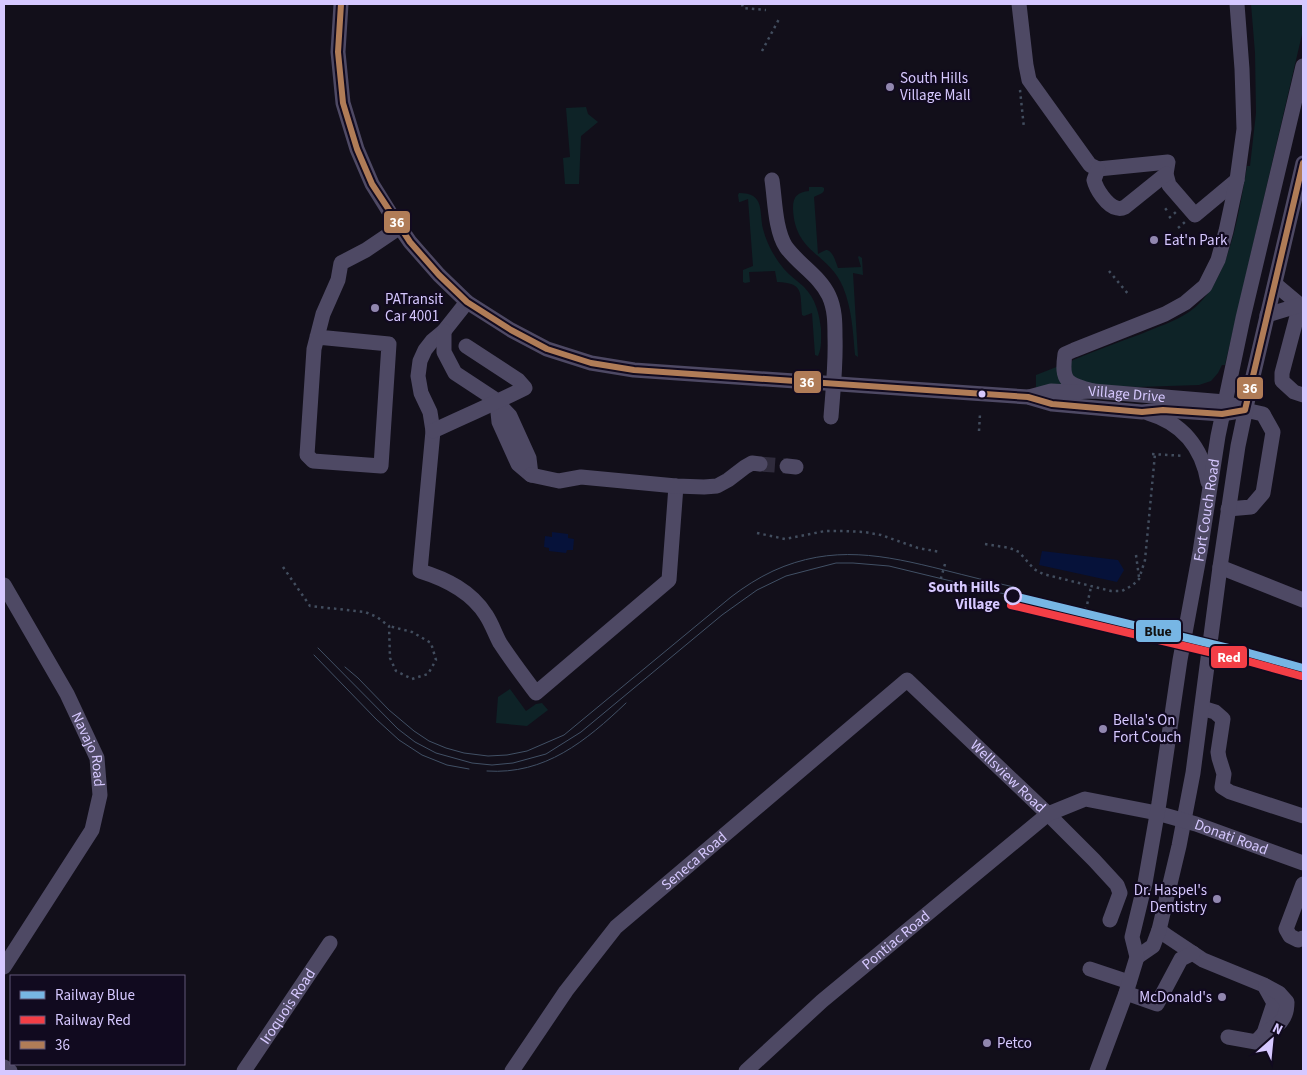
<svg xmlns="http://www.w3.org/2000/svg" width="1307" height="1075" viewBox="0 0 1307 1075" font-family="'Source Sans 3',sans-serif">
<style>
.green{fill:#0e2327}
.water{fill:#06123a}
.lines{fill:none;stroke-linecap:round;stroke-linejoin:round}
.minor-tunnel{stroke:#2f2b3c;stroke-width:15;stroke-dasharray:15 8;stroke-linecap:butt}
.path{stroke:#424d5e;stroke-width:2.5;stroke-dasharray:2.5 4;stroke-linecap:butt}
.minor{stroke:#4e4964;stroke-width:15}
.tram{stroke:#415065;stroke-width:1}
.bus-1-casing{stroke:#110a1f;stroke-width:10}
.bus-1{stroke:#b07c57;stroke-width:6}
.rail-1-casing{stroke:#110a1f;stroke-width:11}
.rail-2-casing{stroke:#110a1f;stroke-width:11}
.rail-1{stroke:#77b6e4;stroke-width:8}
.rail-2{stroke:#f33e46;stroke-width:8}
.poi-dot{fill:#9187af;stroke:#110a1f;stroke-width:2}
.bus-dot{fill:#d6c8ff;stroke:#110a1f;stroke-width:2}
.stop-dot{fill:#110a1f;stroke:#d6c8ff;stroke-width:2.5}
.labels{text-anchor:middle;stroke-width:4.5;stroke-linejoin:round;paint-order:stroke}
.poi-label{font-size:15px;fill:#d6c8ff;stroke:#110a1f;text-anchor:start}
.street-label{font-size:15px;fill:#d6c8ff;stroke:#110a1f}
.stop-label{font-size:15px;font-weight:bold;fill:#d6c8ff;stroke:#110a1f;text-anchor:end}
.line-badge{stroke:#110a1f;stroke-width:2}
.badge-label{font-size:14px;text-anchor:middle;font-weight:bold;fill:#fff}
.pale-badge-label{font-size:14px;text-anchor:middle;font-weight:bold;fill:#111}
</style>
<rect width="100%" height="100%" fill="#120f1a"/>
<g class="green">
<path d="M1251,4H1303V30L1225,365H1222L1218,373L1211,381L1199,385L1138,387L1075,384L1069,364L1073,360C1095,351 1118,342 1141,334C1157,327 1174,322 1189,312C1230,284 1239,211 1247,166H1250L1256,113L1255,53Z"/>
<path d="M586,107L588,114L598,122L581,136L579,184H565L563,158L570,157L566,108Z"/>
<path d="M809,187H822L824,188C825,194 819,194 814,197L818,254C820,253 823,251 826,250C833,250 836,263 838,268L861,267L858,257L859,256L862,258L863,275L853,273L858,357L855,355C853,332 852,309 843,287C829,253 794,253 793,208C793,196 798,192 809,191Z"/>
<path d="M739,193C765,193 759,211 763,229C767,244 774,257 784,269C790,276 798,281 804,287C816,299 819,314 821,329C821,339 822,347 818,356L815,355L812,313L804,316L802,315C800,292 804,283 777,282L775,271L749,272L750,282L745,283L743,282V270L753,266L748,199L740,202H739L738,195Z"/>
<path d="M1059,366L1067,390L1036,387V375Z"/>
<path d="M510,689L526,711L536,704L542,703L548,710L527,726L496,723L498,697Z"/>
</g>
<g class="water">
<path d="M552,532L568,534V538L574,539L573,550H567L566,553L549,551V548L544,547L545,536L552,537Z"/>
<path d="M1042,551L1118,560L1124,570L1117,582L1039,565Z"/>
</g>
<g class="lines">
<path class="minor-tunnel" d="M760,464L787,466"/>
<g class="path">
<path d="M742,4L743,8L766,10"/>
<path d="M762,51L779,19"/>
<path d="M1020,90L1024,128"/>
<path d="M1165,210L1170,206"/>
<path d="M1169,218L1176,212"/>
<path d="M1178,228L1185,222"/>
<path d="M1109,271L1129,295"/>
<path d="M979,431L980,414"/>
<path d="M1152,454L1184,456"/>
<path d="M757,533L785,539L825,531H844L864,532L881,535L918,548L940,552"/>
<path d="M985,544L1010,548L1019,552L1034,569L1043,574L1111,591H1122L1133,585L1139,579L1145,560L1155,454"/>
<path d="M1136,555L1139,577"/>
<path d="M945,564L939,585L945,586"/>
<path d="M283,567L310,606L365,612L377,617L389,626L390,658L396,671L412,679L428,674L436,660L431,643L412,632L389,626"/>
<path d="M1070,617H1082L1087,605L1091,587"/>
</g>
<g class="minor">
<path d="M341,4L338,52L343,103L357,149L372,184L390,213L410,242L439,275L467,302L511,330L547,349L591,363L634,370L1028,397L1052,404L1142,412L1163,410L1222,414L1245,410"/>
<path d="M1019,4L1026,65L1029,80L1090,165L1098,169L1168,162L1166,174L1169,185L1195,215L1237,180"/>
<path d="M1098,169L1094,180C1096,189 1107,206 1117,208C1120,209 1123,208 1125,207L1166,174"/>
<path d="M772,180C775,200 775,230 786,247C799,265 820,276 829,296C835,309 835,323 835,337C836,364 833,390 831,417"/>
<path d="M1275,284L1300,305H1303"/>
<path d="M467,302L444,331L432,341L425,350L420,361L418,376L421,393L430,412L433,431L420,571C446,579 471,591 486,615C492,624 495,634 500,643C511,660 524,677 536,693L669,580L676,486"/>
<path d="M1300,305L1282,373V381L1294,392L1303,395"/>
<path d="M1267,315L1300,305"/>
<path d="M444,331V352L455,373L493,398L510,416L529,458L531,475L518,464L499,422L497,403"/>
<path d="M317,337L389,344L381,466L313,461L307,455L314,349L323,314L338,280L341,263L366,250L400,227"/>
<path d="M1093,391C1067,384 1061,382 1065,354L1074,350L1165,314L1185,303L1205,286L1218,260L1226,231L1237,180L1244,129L1242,69L1237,4"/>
<path id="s1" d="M1029,397L1051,391L1070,392L1093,391L1225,402L1245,410L1263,414L1273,432L1263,493L1251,507L1228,509"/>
<path d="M1148,413C1182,423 1202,447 1208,482"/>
<path d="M433,431C463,417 495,403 525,388L518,380L466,346"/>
<path d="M787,466L796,467"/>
<path d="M531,475L559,481L581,477L676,486L704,487L717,486L728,480L745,467L752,463L760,464"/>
<path d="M1220,567L1303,600"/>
<path id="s2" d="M4,585L67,694L97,758L100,795L92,830L4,967"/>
<path d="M1202,708L1215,712L1223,719L1218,752L1219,758L1224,774L1222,787L1230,792L1303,816"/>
<path d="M1303,884L1286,929L1290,936L1298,940L1303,938"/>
<path d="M1159,930L1167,936L1203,960L1264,985L1274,1003L1264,1033L1256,1042L1228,1037"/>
<path d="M1137,957L1153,946L1159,930L1179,846L1193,773L1220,567L1238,446L1250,389L1303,163"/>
<path d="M1090,969L1129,982"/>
<path d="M1126,993L1157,1004L1181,959L1193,953"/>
<path d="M1264,1033C1279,1025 1287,1020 1287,1002L1279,993L1266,986"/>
<path d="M4,1067L10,1071"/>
<path id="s3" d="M244,1071L330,943"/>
<path id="s4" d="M512,1071L566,991L616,927L907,680L1048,814L1094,860L1117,885L1120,893L1110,920"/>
<path id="s5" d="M746,1071L822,1001L1048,814L1085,799L1157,813L1196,824L1303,863"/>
<path id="s6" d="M1097,1071L1126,993L1137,957L1132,937L1145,883L1159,803L1180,660L1200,552L1218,436L1243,318L1303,66"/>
</g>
<g class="tram">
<path d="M318,648L398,729L415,742L436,753L472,763L492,765L513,763L546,754L581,732L722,615L757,590L786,576L836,563H853L889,566L1013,596"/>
<path d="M314,655L376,719L399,740L422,755L447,765L469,769"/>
<path d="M345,667L358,678L389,710L414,731L429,741L446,748L464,753L488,756L507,755L527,751L564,735L731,597C744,587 758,578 773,571C832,544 884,555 944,570C968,576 991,582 1014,587"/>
<path d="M487,771C545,775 586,741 626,703"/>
</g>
<defs>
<path id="bus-1" d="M341,4L338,52L343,103L357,149L372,184L410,242L439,275L467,302L511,330L547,349L591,363L634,370L1028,397L1052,404L1142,412L1163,410L1222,414L1245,410L1303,163"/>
</defs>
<use href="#bus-1" class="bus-1-casing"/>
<use href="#bus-1" class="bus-1"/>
<defs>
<path id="rail-1" d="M1013,596L1249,653L1303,668"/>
<path id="rail-2" d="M1011,605L1247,661L1301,676"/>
</defs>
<use href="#rail-1" class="rail-1-casing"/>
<use href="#rail-2" class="rail-2-casing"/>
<use href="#rail-1" class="rail-1"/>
<use href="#rail-2" class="rail-2"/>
</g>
<g class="poi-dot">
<circle cx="890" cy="87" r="5"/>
<circle cx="1154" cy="240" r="5"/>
<circle cx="375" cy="308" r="5"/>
<circle cx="1103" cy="729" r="5"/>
<circle cx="1217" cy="899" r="5"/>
<circle cx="1222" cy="997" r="5"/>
<circle cx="987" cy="1043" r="5"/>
</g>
<circle class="bus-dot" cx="982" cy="394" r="4.5"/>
<circle class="stop-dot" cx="1013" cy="596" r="8"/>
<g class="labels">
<g class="poi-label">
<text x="900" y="83">South Hills<tspan x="900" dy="17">Village Mall</tspan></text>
<text x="1164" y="245">Eat'n Park</text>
<text x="385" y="304">PATransit<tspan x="385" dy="17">Car 4001</tspan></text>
<text x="1113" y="725">Bella's On<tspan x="1113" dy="17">Fort Couch</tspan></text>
<text x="1207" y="895" text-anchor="end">Dr. Haspel's<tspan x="1207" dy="17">Dentistry</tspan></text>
<text x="1212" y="1002" text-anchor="end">McDonald's</text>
<text x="997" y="1048">Petco</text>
</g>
<g class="street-label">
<text dy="5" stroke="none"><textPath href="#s1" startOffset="99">Village Drive</textPath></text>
<text dy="5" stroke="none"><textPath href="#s6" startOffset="575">Fort Couch Road</textPath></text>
<text dy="5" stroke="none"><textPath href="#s2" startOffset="186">Navajo Road</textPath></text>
<text dy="5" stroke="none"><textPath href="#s4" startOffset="699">Wellsview Road</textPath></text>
<text dy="5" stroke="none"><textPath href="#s5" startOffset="588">Donati Road</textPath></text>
<text dy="5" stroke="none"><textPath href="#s4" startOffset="280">Seneca Road</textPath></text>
<text dy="5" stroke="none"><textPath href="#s5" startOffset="199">Pontiac Road</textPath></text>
<text dy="5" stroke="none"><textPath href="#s3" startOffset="78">Iroquois Road</textPath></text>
</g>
<g class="stop-label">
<text x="1000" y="592">South Hills<tspan x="1000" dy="17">Village</tspan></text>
</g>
</g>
<g class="line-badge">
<rect x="383" y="210" width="28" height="24" rx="5" fill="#b07c57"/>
<rect x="793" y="370" width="29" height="24" rx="5" fill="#b07c57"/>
<rect x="1236" y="376" width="28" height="24" rx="5" fill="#b07c57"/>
<rect x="1135" y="619" width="47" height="24" rx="5" fill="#77b6e4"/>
<rect x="1210" y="645" width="38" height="24" rx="5" fill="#f33e46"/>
</g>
<g class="badge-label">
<text x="397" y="227">36</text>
<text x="807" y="387">36</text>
<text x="1250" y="393">36</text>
<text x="1229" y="662">Red</text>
</g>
<g class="pale-badge-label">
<text x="1158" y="636">Blue</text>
</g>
<rect width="1307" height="1075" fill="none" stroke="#d6c8ff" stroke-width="10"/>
<rect x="10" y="975" width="175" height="90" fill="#110a1f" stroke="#605679"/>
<rect x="20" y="991" width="25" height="8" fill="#77b6e4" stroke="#605679"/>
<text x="55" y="1000" font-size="15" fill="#d6c8ff">Railway Blue</text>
<rect x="20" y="1016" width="25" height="8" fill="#f33e46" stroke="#605679"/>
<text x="55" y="1025" font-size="15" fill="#d6c8ff">Railway Red</text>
<rect x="20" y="1041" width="25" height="8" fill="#b07c57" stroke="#605679"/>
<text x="55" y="1050" font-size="15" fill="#d6c8ff">36</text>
<g transform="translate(1272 1040) rotate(27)" stroke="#110a1f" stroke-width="4" paint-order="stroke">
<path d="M0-4L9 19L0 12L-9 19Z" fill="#d6c8ff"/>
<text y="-8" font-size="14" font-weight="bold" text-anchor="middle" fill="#d6c8ff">N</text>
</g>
</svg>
